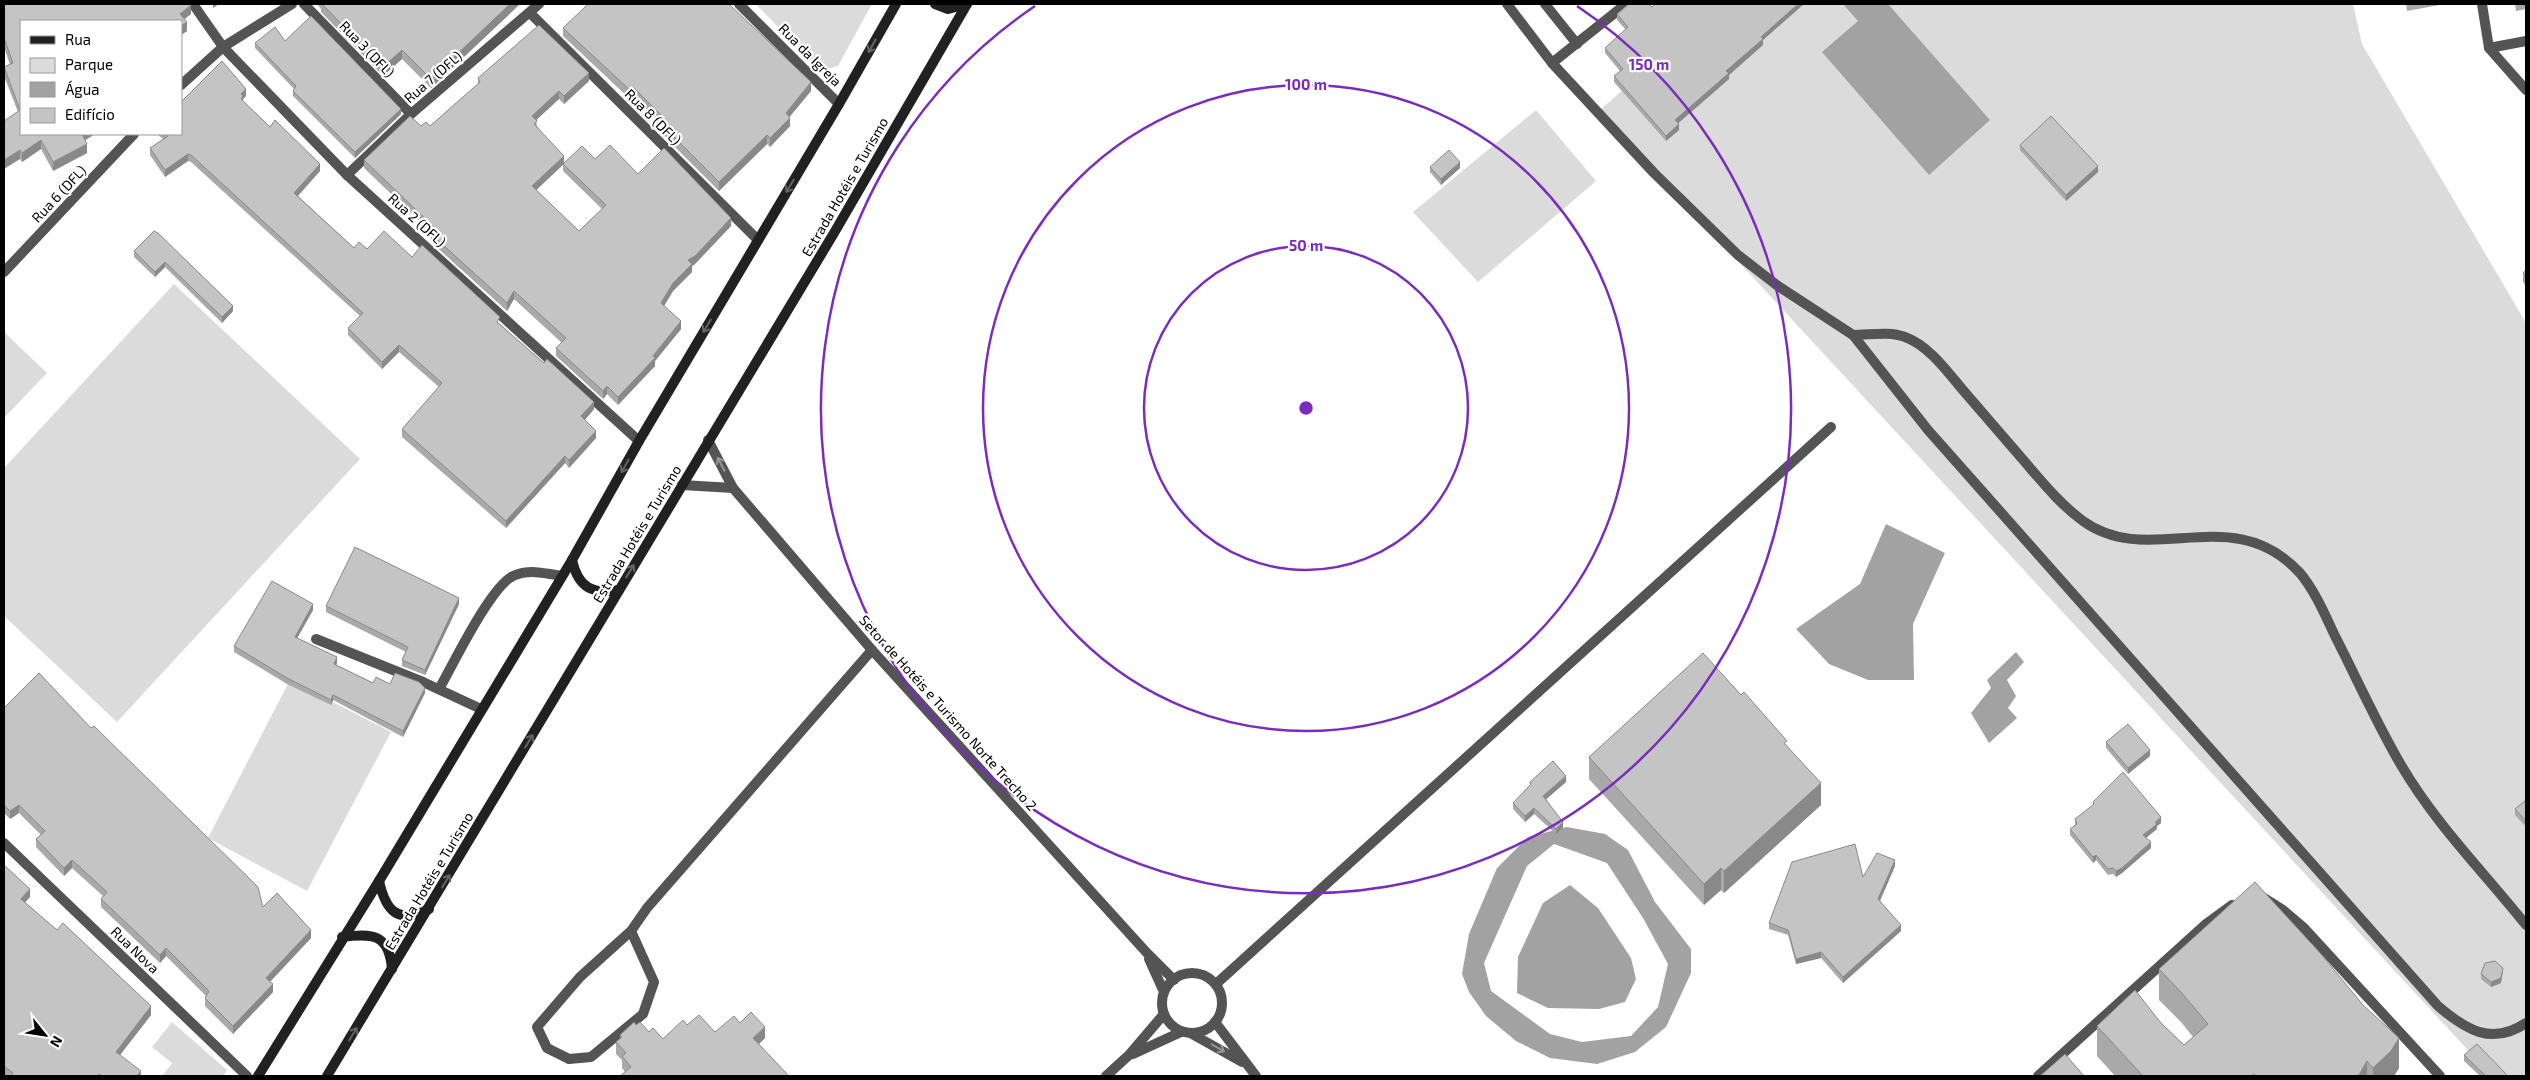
<svg xmlns="http://www.w3.org/2000/svg" width="2530" height="1080" viewBox="0 0 2530 1080" font-family="'Exo 2',sans-serif">
<style>
.green{fill:#dbdbdb}
.water{fill:#a2a2a2;fill-rule:evenodd}
.lines{fill:none;stroke-linecap:round;stroke-linejoin:round}
.service{stroke:#545454;stroke-width:10}
.minor{stroke:#545454;stroke-width:10}
.tertiary{stroke:#545454;stroke-width:10}
.secondary{stroke:#212121;stroke-width:10}
.wall{fill:#a9a9a9;fill-rule:evenodd}
.shaded-wall{fill:#898989}
.building{fill:#c4c4c4;stroke:#898989}
.oneway{stroke:#646464}
.oneway2{stroke:#989898}
.ring{fill:none;stroke:#7b2cbf;stroke-width:2.5}
.labels{text-anchor:middle;stroke-width:4.5;stroke-linejoin:round;paint-order:stroke}
.street-label{font-size:14px;fill:#000;stroke:#fff}
.centre{fill:#7b2cbf;stroke:#fff;stroke-width:2.5}
.ring-label{font-size:15px;text-anchor:middle;font-weight:bold;fill:#7b2cbf;stroke:#fff;stroke-width:4.5;stroke-linejoin:round;paint-order:stroke}
</style>
<rect width="100%" height="100%" fill="#fff"/>
<g class="green">
<path d="M756,4H872L838,66L820,71Z"/>
<path d="M1719,4H2353L2362,44L2526,323V1076H2492L1599,111Z"/>
<path d="M1536,110L1596,181L1478,282L1413,212Z"/>
<path d="M174,284L360,459L117,722L4,616V468Z"/>
<path d="M4,332L47,373L4,418Z"/>
<path d="M290,680L391,732L307,891L208,838Z"/>
<path d="M172,1022L227,1070L223,1076H162L172,1063L152,1047Z"/>
</g>
<g class="water">
<path d="M1843,4H1888L1990,120L1929,175L1822,52L1858,21Z"/>
<path d="M1886,524L1945,553L1913,624L1914,680H1868L1829,664L1796,629L1860,584Z"/>
<path d="M2016,652L2024,662L2007,680L2016,696L2008,708L2017,718L1989,743L1971,713L1991,688L1987,680Z"/>
<path d="M1567,827L1605,834L1628,850L1655,902L1691,949V973L1666,1027L1635,1052L1597,1064L1550,1058L1516,1041L1486,1016L1469,992L1462,974L1469,934L1497,868L1528,837ZM1554,844L1607,863L1643,918L1668,964L1658,1007L1631,1036L1582,1042L1550,1034L1491,991L1484,963L1527,866Z"/>
<path d="M1570,885L1598,908L1631,958L1636,979L1625,1002L1599,1009L1548,1008L1517,993L1518,957L1543,903Z"/>
</g>
<g class="lines">
<g class="service">
<path d="M1507,4L1552,63L1654,173L1738,255L1778,286L1853,335L1928,430L2438,1006C2466,1030 2492,1046 2526,1023"/>
<path d="M1545,4L1577,44"/>
<path d="M1552,63L1626,4"/>
<path d="M1853,335C1870,335 1889,331 1905,337C1928,345 1947,371 1962,389C1983,413 2004,438 2025,462C2043,483 2061,505 2083,521C2151,570 2232,499 2300,573C2315,591 2325,615 2335,636C2357,679 2377,724 2401,765C2437,826 2483,871 2526,925"/>
<path d="M316,639L423,682L481,709"/>
<path d="M439,689C453,665 490,587 513,576C529,569 545,573 562,576"/>
<path d="M2264,898L2283,910L2303,927L2440,1076"/>
<path d="M631,931L654,982L643,1014L591,1057L569,1059L547,1048L537,1027L580,977L631,931L647,908L872,650"/>
<path d="M1216,984L1831,427"/>
<path d="M1215,1022L1256,1076"/>
<path d="M1192,1034L1242,1062"/>
<path d="M2038,1076L2206,924L2232,905"/>
</g>
<g class="minor">
<path d="M193,4L223,47L347,175L639,441"/>
<path d="M304,4L411,114"/>
<path d="M739,4L839,104"/>
<path d="M2482,4L2489,48L2526,41"/>
<path d="M530,13L758,240"/>
<path d="M2489,48L2526,90"/>
<path d="M181,85L223,47L292,4"/>
<path d="M347,175L411,114L539,4"/>
<path d="M4,272L134,134"/>
<path d="M4,843L247,1076"/>
</g>
<g class="tertiary">
<path d="M708,440L733,488L872,650L1147,953L1174,980"/>
<path d="M682,485L733,488"/>
<path d="M1149,959L1164,992"/>
<circle cx="1192" cy="1003" r="30"/>
<path d="M1133,1054L1181,1032"/>
<path d="M1106,1076L1129,1055L1164,1014"/>
</g>
<g class="secondary">
<path d="M935,4L948,9L967,4"/>
<path d="M572,560C578,587 592,595 619,590"/>
<path d="M379,881C386,912 398,924 429,909"/>
<path d="M342,937C373,933 389,934 392,969"/>
<path d="M258,1076L379,881L572,560L639,441L839,104L896,4"/>
<path d="M327,1076L834,233L967,4"/>
</g>
</g>
<g class="wall">
<path d="M4,4L191,14L185,19L187,31L181,35V21H21L95,134L85,140L87,153L53,171L41,149L22,162L20,159L18,112L4,76V67L10,65L4,47Z"/>
<path d="M317,4H520L431,88L402,59L383,76L321,12V9Z"/>
<path d="M1655,4H1804L1763,40V45L1729,75V79L1678,123L1679,130L1666,141L1614,82V76L1620,71L1605,53V48L1626,30L1617,20V14L1652,7Z"/>
<path d="M2406,4H2445L2407,11Z"/>
<path d="M2515,4H2526V9L2516,11Z"/>
<path d="M563,28L811,91L789,117L790,126L770,147L767,144L719,191L674,146L661,132V124L633,95L631,100L563,36Z"/>
<path d="M285,41L401,114L355,158L293,96V91L294,89L255,48V43Z"/>
<path d="M478,78L589,81L564,104L559,99L536,120L537,126L564,163L595,159L638,174L731,226L695,264L692,266V272L673,291L664,306L681,329L655,361V366L618,405L607,394L603,399L556,356V348L562,343L514,299L507,311L431,242V234L432,233L364,168V160L421,126H430L478,85ZM563,164V171L602,209L579,231L536,190Z"/>
<path d="M246,96L243,99V101L270,127L320,171L298,196L354,248L412,257L500,324L594,409L585,420L596,438L569,468L565,463L506,528L402,437V429L439,387L399,352L382,369L348,335V328L360,316L191,162L188,161L165,177L150,155V148L163,139L157,134H181Z"/>
<path d="M2020,145L2098,172L2066,201L2020,150Z"/>
<path d="M1430,167L1460,168L1441,185L1430,172Z"/>
<path d="M154,231L233,311L222,323L165,267L155,277L134,257V251Z"/>
<path d="M2526,270V286L2523,282V273Z"/>
<path d="M459,604L425,675L402,666V660L406,652L326,612V606Z"/>
<path d="M313,610L297,638L337,663L336,665L373,683L390,684L425,693L403,737L333,700L331,705L287,684L234,652V646Z"/>
<path d="M4,706L5,707L91,728L263,907L311,938L270,982L273,992L233,1034L205,1006V998L206,996L166,956L160,963L101,907V899L103,896L72,868L64,876L36,847V839L41,835L19,813L10,819L4,813Z"/>
<path d="M2106,742L2150,756L2128,774L2106,748Z"/>
<path d="M1787,746L1821,805L1724,893L1721,890L1704,905L1589,779V757Z"/>
<path d="M1530,782H1566L1546,799L1563,828L1556,834L1534,814L1525,822L1513,809V803L1530,786Z"/>
<path d="M2526,800V827L2515,815V809Z"/>
<path d="M2093,802L2161,823L2157,826V829L2146,838L2151,848L2122,873L2116,877L2113,874L2108,875L2096,860L2093,863L2070,835V829L2075,825V819L2093,805Z"/>
<path d="M4,865L30,897L25,902L151,1015L120,1055L141,1076H6L4,1075Z"/>
<path d="M1895,866L1880,901L1901,931L1843,983L1821,958L1796,964L1788,935L1769,929V923L1863,877Z"/>
<path d="M2159,969L2399,1068L2394,1076H2115L2097,1056V1026L2161,1023L2184,1045L2193,1037L2181,1022L2159,1000Z"/>
<path d="M2503,973L2501,983L2491,987L2481,979V974Z"/>
<path d="M740,1023L765,1038L759,1044L625,1072L622,1068V1060L616,1054V1042L620,1039V1035L636,1025L663,1039L687,1025L715,1032Z"/>
<path d="M2464,1055L2508,1076H2480L2464,1061Z"/>
</g>
<g class="shaded-wall">
<path d="M213,4H219L213,8Z"/>
<path d="M510,4H520L431,88V79Z"/>
<path d="M1798,4H1804L1763,40V45L1729,75V79L1675,126V120L1761,37Z"/>
<path d="M191,5V14L181,21L180,14Z"/>
<path d="M187,22V31L181,35V26Z"/>
<path d="M402,50V59L383,76V67Z"/>
<path d="M589,73V81L564,104V96Z"/>
<path d="M811,82V91L787,120L790,118V126L770,147V138L786,113Z"/>
<path d="M633,87V95L631,100V91Z"/>
<path d="M246,89V96L243,99V104L241,106V94Z"/>
<path d="M559,91V99L532,124V116Z"/>
<path d="M401,109V114L355,158V152Z"/>
<path d="M1679,124V130L1666,141V136Z"/>
<path d="M82,134H95L82,142Z"/>
<path d="M767,135V144L719,191V182Z"/>
<path d="M41,140V149L22,162V153Z"/>
<path d="M87,144V153L53,171V162Z"/>
<path d="M20,150V159L4,169V160Z"/>
<path d="M188,154V161L165,177V170Z"/>
<path d="M564,156V164L532,194V186Z"/>
<path d="M1460,162V168L1441,185V179Z"/>
<path d="M320,164V171L294,200V193Z"/>
<path d="M2098,166V172L2066,201V195Z"/>
<path d="M731,218V226L695,264L692,266V272L673,291L661,311V303L673,283L688,260Z"/>
<path d="M165,262V267L155,277V272Z"/>
<path d="M514,291V299L507,311V303Z"/>
<path d="M233,306V311L222,323V317Z"/>
<path d="M681,321V329L655,361V366L618,405V397Z"/>
<path d="M399,345V352L382,369V362Z"/>
<path d="M607,386V394L603,399V391Z"/>
<path d="M594,402V409L581,424V416Z"/>
<path d="M596,431V438L569,468V460Z"/>
<path d="M565,456V463L506,528V521Z"/>
<path d="M459,598V604L425,675V670Z"/>
<path d="M313,604V610L295,642V637Z"/>
<path d="M337,657V663L334,670V664Z"/>
<path d="M425,688V693L403,737V731Z"/>
<path d="M333,695V700L331,705V700Z"/>
<path d="M2150,750V756L2128,774V768Z"/>
<path d="M1566,776V782L1543,802V796Z"/>
<path d="M1821,783V805L1724,893V871Z"/>
<path d="M19,805V813L10,819V811Z"/>
<path d="M1534,808V814L1525,822V816Z"/>
<path d="M2161,817V823L2157,826V829L2143,840V835Z"/>
<path d="M1563,822V828L1556,834V829Z"/>
<path d="M2151,842V848L2122,873L2116,877V871Z"/>
<path d="M2096,855V860L2093,863V857Z"/>
<path d="M72,860V868L64,876V868Z"/>
<path d="M1895,860V866L1878,905V899Z"/>
<path d="M1721,868V890L1704,905V884Z"/>
<path d="M30,889V897L21,907V899Z"/>
<path d="M1901,925V931L1843,983V977Z"/>
<path d="M311,930V938L266,986V978Z"/>
<path d="M166,948V956L160,963V955Z"/>
<path d="M1821,952V958L1796,964V959Z"/>
<path d="M2503,968L2501,983L2491,987V982Z"/>
<path d="M273,984V992L233,1034V1026Z"/>
<path d="M151,1006V1015L116,1060V1052Z"/>
<path d="M765,1027V1038L753,1049V1038Z"/>
<path d="M2399,1038V1068L2394,1076H2373V1068Z"/>
<path d="M2367,1061V1076H2355Z"/>
<path d="M141,1071V1076H137Z"/>
</g>
<g class="building">
<path d="M4,4H191V5L180,14L187,22L181,26V21H21V134H82L87,144L53,162L41,140L22,153L20,150L4,160V121L20,110L4,67L13,63L4,38Z"/>
<path d="M322,4H510L431,79L402,50L383,67Z"/>
<path d="M588,4H729L811,82L786,113L790,118L770,138L767,135L719,182L674,137L661,123L665,119L633,87L631,91L563,28Z"/>
<path d="M1629,4H1648L1652,7L1655,4H1798L1761,37L1763,39L1726,71L1729,73L1675,120L1679,124L1666,136L1614,76L1623,69L1605,48L1628,27L1617,14Z"/>
<path d="M311,16L401,109L355,152L293,91L296,86L255,43L275,27L285,41Z"/>
<path d="M539,25L589,73L564,96L559,91L532,116L537,121L534,124L564,156L532,186L579,231L606,205L563,164L582,146L595,159L610,145L638,174L664,148L731,218L695,256L688,260L692,264L673,283L661,303L681,321L653,356L655,358L618,397L607,386L603,391L556,348L566,338L514,291L507,303L431,234L436,229L364,160L410,116L421,126L426,122L430,126L480,82L478,78Z"/>
<path d="M222,61L246,89L241,94L243,96L241,99L270,127L275,120L320,164L294,193L354,248L359,242L367,249L384,231L412,257L422,245L500,317L497,322L544,363L547,359L594,402L581,416L596,431L569,460L565,456L506,521L402,429L442,383L399,345L382,362L348,328L363,313L191,155L188,154L165,170L150,148L168,136L165,134H181V102Z"/>
<path d="M2051,116L2098,166L2066,195L2020,145Z"/>
<path d="M1449,150L1460,162L1441,179L1430,167Z"/>
<path d="M154,231L158,233L233,306L222,317L165,262L155,272L134,251Z"/>
<path d="M2526,270V276L2523,273Z"/>
<path d="M355,547L459,598L425,670L402,660L408,647L326,606Z"/>
<path d="M272,581L313,604L295,637L337,657L334,664L373,683L376,677L390,684L395,673L419,682L425,688L403,731L333,695L331,700L287,678L234,646Z"/>
<path d="M1703,653L1741,695L1744,692L1787,741L1784,743L1821,783L1724,871L1721,868L1704,884L1589,757Z"/>
<path d="M39,673L91,728L94,726L258,887L263,907L277,893L311,930L266,978L273,984L233,1026L205,998L209,991L166,948L160,955L101,899L107,892L72,860L64,868L36,839L45,831L19,805L10,811L4,805V706L5,707Z"/>
<path d="M2128,724L2150,750L2128,768L2106,742Z"/>
<path d="M1553,761L1566,776L1543,796L1563,822L1556,829L1534,808L1525,816L1513,803L1531,784L1530,782Z"/>
<path d="M2123,772L2161,817L2155,822L2157,824L2143,835L2151,842L2122,868L2116,871L2113,868L2108,869L2096,855L2093,857L2070,829L2077,824L2075,819L2094,804L2093,802Z"/>
<path d="M2526,800V821L2515,809Z"/>
<path d="M1855,844L1863,877L1877,853L1895,860L1878,899L1901,925L1843,977L1821,952L1796,959L1788,930L1769,923L1792,862Z"/>
<path d="M4,865L30,889L21,899L57,930L63,923L151,1006L116,1052L141,1071L137,1076H102L99,1074L97,1076H11L13,1073L4,1066Z"/>
<path d="M2255,882L2321,954L2363,1005L2399,1038L2391,1051L2373,1068L2367,1061L2359,1075L2355,1076H2256L2254,1074L2251,1076H2143L2097,1026L2135,990L2161,1023L2184,1045L2208,1024L2181,992L2159,969Z"/>
<path d="M2495,961L2503,968L2501,978L2491,982L2481,974L2485,963Z"/>
<path d="M751,1012L765,1027L753,1038L789,1076H620L631,1067L622,1056L626,1053L616,1042L622,1037L620,1035L634,1022L636,1025L640,1022L649,1032L653,1028L663,1039L683,1020L687,1025L699,1015L715,1032L734,1016L740,1023Z"/>
<path d="M2477,1044L2508,1076H2486L2464,1055Z"/>
<path d="M2065,1054L2084,1076H2040Z"/>
</g>
<defs><path id="oneway-shaft" d="M-6 0H5M1.5-3L5.5 0L1.5 3" fill="none" stroke-width="1.6" stroke-linecap="round" stroke-linejoin="round" transform="scale(1.25)"/></defs>
<g class="oneway">
<use href="#oneway-shaft" transform="translate(872 46) rotate(119)"/>
<use href="#oneway-shaft" transform="translate(790 186) rotate(121)"/>
<use href="#oneway-shaft" transform="translate(707 326) rotate(121)"/>
<use href="#oneway-shaft" transform="translate(625 466) rotate(119)"/>
<use href="#oneway-shaft" transform="translate(630 571) rotate(-59)"/>
<use href="#oneway-shaft" transform="translate(529 741) rotate(-59)"/>
<use href="#oneway-shaft" transform="translate(446 881) rotate(-59)"/>
<use href="#oneway-shaft" transform="translate(353 1034) rotate(-59)"/>
</g>
<g class="oneway2">
<use href="#oneway-shaft" transform="translate(721 464) rotate(-117)"/>
<use href="#oneway-shaft" transform="translate(1218 1048) rotate(30)"/>
</g>
<g class="ring">
<circle cx="1306" cy="408" r="162"/>
<circle cx="1306" cy="408" r="323"/>
<path d="M1577 6A485 485 0 1 1 1035 6"/>
</g>
<g class="labels">
<g class="street-label">
<text transform="translate(367 49) rotate(46)" y="5">Rua 3 (DFL)</text>
<text transform="translate(810 55) rotate(45)" y="5">Rua da Igreja</text>
<text transform="translate(433 77) rotate(-41)" y="5">Rua 7 (DFL)</text>
<text transform="translate(653 117) rotate(45)" y="5">Rua 8 (DFL)</text>
<text transform="translate(845 187) rotate(-60)" y="5">Estrada Hotéis e Turismo</text>
<text transform="translate(59 194) rotate(-47)" y="5">Rua 6 (DFL)</text>
<text transform="translate(417 220) rotate(42)" y="5">Rua 2 (DFL)</text>
<text transform="translate(637 534) rotate(-59)" y="5">Estrada Hotéis e Turismo</text>
<text transform="translate(948 713) rotate(48)" y="5">Setor de Hotéis e Turismo Norte Trecho 2</text>
<text transform="translate(429 881) rotate(-59)" y="5">Estrada Hotéis e Turismo</text>
<text transform="translate(135 950) rotate(44)" y="5">Rua Nova</text>
</g>
</g>
<circle cx="1306" cy="408" r="8" class="centre"/>
<g class="ring-label">
<text x="1649" y="70">150 m</text>
<text x="1306" y="90">100 m</text>
<text x="1306" y="251">50 m</text>
</g>
<rect width="2530" height="1080" fill="none" stroke="#000000" stroke-width="10"/>
<rect x="20" y="20" width="162" height="115" fill="#ffffff" stroke="#999999"/>
<rect x="30" y="36" width="25" height="8" fill="#212121" stroke="#999999"/>
<text x="65" y="45" font-size="15" fill="#000000">Rua</text>
<rect x="30" y="58" width="25" height="15" fill="#dbdbdb" stroke="#999999"/>
<text x="65" y="70" font-size="15" fill="#000000">Parque</text>
<rect x="30" y="82" width="25" height="15" fill="#a2a2a2" stroke="#999999"/>
<text x="65" y="95" font-size="15" fill="#000000">Água</text>
<rect x="30" y="108" width="25" height="15" fill="#c4c4c4" stroke="#999999"/>
<text x="65" y="120" font-size="15" fill="#000000">Edifício</text>
<g transform="translate(45 1035) rotate(120)" stroke="#ffffff" stroke-width="4" paint-order="stroke">
<path d="M0-4L9 19L0 12L-9 19Z" fill="#000000"/>
<text y="-8" font-size="14" font-weight="bold" text-anchor="middle" fill="#000000">N</text>
</g>
</svg>
